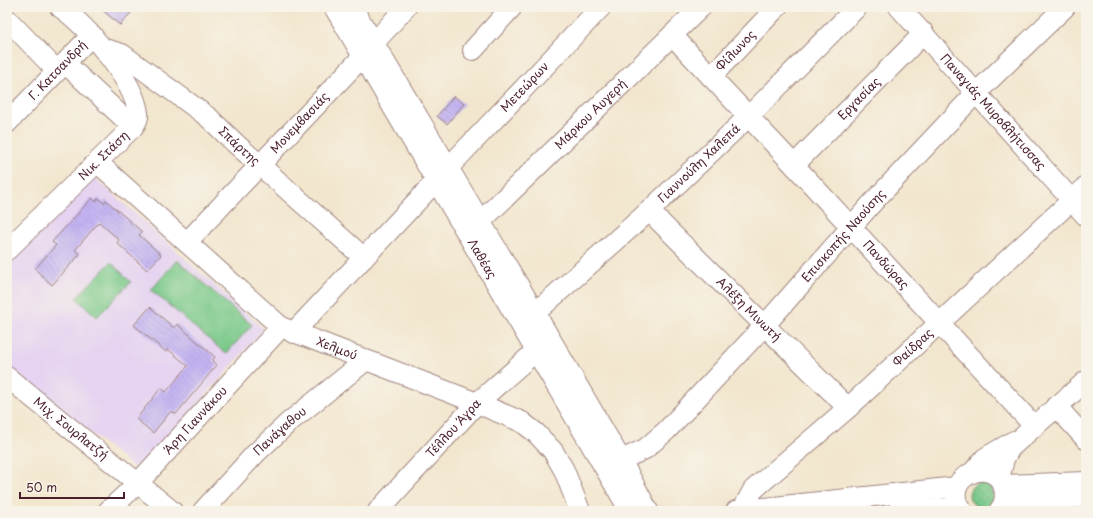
<svg xmlns="http://www.w3.org/2000/svg" width="1093" height="518" viewBox="0 0 1093 518" font-family="'Playpen Sans',sans-serif">
<style>
.built{fill:#e5d3f1}
.grass{fill:url(#grass-dots);stroke:#607359}
.pitch{fill:#77c787;stroke:#607359}
.building{fill:url(#building-back-hatch)}
.lines{fill:none;stroke-linecap:round;stroke-linejoin:round}
.minor-casing{stroke:#9e827c;stroke-width:22}
.minor{stroke:#fff;stroke-width:20}
.labels{text-anchor:middle;stroke-width:3;stroke-linejoin:round;paint-order:stroke}
.street-label{font-size:12px;fill:#4a1f2b;stroke:#f7f3e8}
</style>
<defs>
<pattern id="grass-dots" width="8" height="8" patternUnits="userSpaceOnUse"><rect width="8" height="8" fill="#77c787"/><path d="M2 2h.1M6 6h.1" fill="none" stroke="#68aa75" stroke-width="1.8" stroke-linecap="round"/></pattern>
<pattern id="building-back-hatch" width="6" height="6" patternUnits="userSpaceOnUse"><rect width="6" height="6" fill="#c3b4f2"/><path d="M-1 5l2 2M0 0l6 6M5-1l2 2" fill="none" stroke="#a99ad0"/></pattern>
</defs>
<rect width="100%" height="100%" fill="#f7f3e8"/>
<filter id="ink" filterUnits="userSpaceOnUse"><feTurbulence type="fractalNoise" baseFrequency=".025" numOctaves="2"/><feDisplacementMap in="SourceGraphic" scale="8" xChannelSelector="R" yChannelSelector="G"/><feConvolveMatrix kernelMatrix="1 2 1 2 8 2 1 2 1" color-interpolation-filters="sRGB"/></filter>
<filter id="wash" filterUnits="userSpaceOnUse"><feTurbulence type="fractalNoise" baseFrequency=".012" numOctaves="4" result="noise"/><feDisplacementMap in="SourceGraphic" scale="16" xChannelSelector="R" yChannelSelector="G"/><feGaussianBlur stdDeviation="0.9" result="paint"/><feColorMatrix in="noise" values="0 0 0 0 0 0 0 0 0 0 0 0 0 0 0 0 0 1.4 0 .05"/><feComposite in="paint" operator="in"/></filter>
<g filter="url(#wash)">
<rect width="100%" height="100%" fill="#f2e6ce"/>
<path class="built" d="M93,176L264,329L139,472L7,365V261Z"/>
<circle class="grass" cx="981" cy="495" r="12"/>
<g class="pitch">
<path d="M177,260L252,325L226,354L151,290Z"/>
<path d="M111,262L131,282L97,317L76,298Z"/>
</g>
<g id="blocks">
<g class="building">
<path d="M99,7H136L120,25Z"/>
<path d="M454,96L464,104L447,124L437,116Z"/>
<path d="M92,198L96,202L98,198L104,203L106,200L142,232L139,235L161,255L147,270L117,243L119,240L99,222L75,250L80,254L52,285L35,269L56,245L52,242Z"/>
<path d="M150,307L174,328L177,324L215,357L212,361L217,365L176,414L171,411L153,433L136,419L161,388L166,392L188,366L168,349L166,352L134,325Z"/>
</g>
</g>
</g>
<g filter="url(#ink)">
<use href="#blocks" fill-opacity="0" stroke="#9e827c" stroke-width="1"/>
<g class="lines">
<defs>
<g id="minor">
<path d="M60,7C87,26 134,80 138,113C139,118 136,123 133,127"/>
<path id="s1" d="M334,7L630,511"/>
<path d="M352,7L535,313L621,460L648,511"/>
<path id="s2" d="M899,7L1086,216"/>
<path d="M7,19L57,71"/>
<path id="s3" d="M672,35L794,165L1034,426"/>
<path d="M374,43L406,7"/>
<path id="s4" d="M105,49L122,54L208,117L235,143L364,258"/>
<path d="M473,50L512,7"/>
<path id="s5" d="M711,77L777,7"/>
<path id="s6" d="M7,123L92,35"/>
<path id="s7" d="M97,162L281,327L477,403L522,422L536,433L553,451L564,470L580,511"/>
<path id="s8" d="M794,165L924,33"/>
<path id="s9" d="M449,167L601,7"/>
<path id="s10" d="M649,211L848,408"/>
<path id="s11" d="M481,221L701,7"/>
<path id="s12" d="M187,242L363,56"/>
<path id="s13" d="M7,250L133,127L65,63"/>
<path id="s14" d="M535,313L649,211L749,116L857,7"/>
<path d="M293,333L436,181"/>
<path id="s15" d="M7,377L172,511"/>
<path d="M1056,406L1086,439"/>
<path id="s16" d="M621,460L645,449L666,431L765,325L874,201L976,93L1065,7"/>
<path d="M973,472L985,458L1014,441"/>
<path d="M999,479L1004,459L1010,448L1086,381"/>
<path d="M1003,485L1086,482"/>
<path d="M1004,502L1086,497"/>
<path id="s17" d="M745,509L746,503L753,490L848,408L1086,187"/>
<path id="s18" d="M108,511L138,483L281,327"/>
<path id="s19" d="M203,511L256,453L288,423L365,361"/>
<path id="s20" d="M378,511L477,403L536,351"/>
<path d="M736,511L957,487"/>
<path d="M898,511L960,508"/>
<path d="M962,511C937,479 993,452 1004,488C1006,496 1004,505 999,511"/>
</g>
</defs>
<use href="#minor" class="minor-casing"/>
<use href="#minor" class="minor"/>
</g>
</g>
<g class="labels">
<g class="street-label">
<text dy="4" stroke="none"><textPath href="#s5" startOffset="36">Φίλωνος</textPath></text>
<text dy="4" stroke="none"><textPath href="#s6" startOffset="73">Γ. Κατσανδρή</textPath></text>
<text dy="4" stroke="none"><textPath href="#s9" startOffset="110">Μετεώρων</textPath></text>
<text dy="4" stroke="none"><textPath href="#s8" startOffset="93">Εργασίας</textPath></text>
<text dy="4" stroke="none"><textPath href="#s2" startOffset="141">Παναγιάς Μυροβλήτισσας</textPath></text>
<text dy="4" stroke="none"><textPath href="#s11" startOffset="153">Μάρκου Αυγερή</textPath></text>
<text dy="4" stroke="none"><textPath href="#s12" startOffset="164">Μονεμβασιάς</textPath></text>
<text dy="4" stroke="none"><textPath href="#s4" startOffset="167">Σπάρτης</textPath></text>
<text dy="4" stroke="none"><textPath href="#s13" startOffset="135">Νικ. Στάση</textPath></text>
<text dy="4" stroke="none"><textPath href="#s14" startOffset="222">Γιαννούλη Χαλεπά</textPath></text>
<text dy="4" stroke="none"><textPath href="#s16" startOffset="318">Επισκοπής Ναούσης</textPath></text>
<text dy="4" stroke="none"><textPath href="#s1" startOffset="292">Λαθέας</textPath></text>
<text dy="4" stroke="none"><textPath href="#s3" startOffset="314">Πανδώρας</textPath></text>
<text dy="4" stroke="none"><textPath href="#s10" startOffset="140">Αλέξη Μινωτή</textPath></text>
<text dy="4" stroke="none"><textPath href="#s17" startOffset="235">Φαίδρας</textPath></text>
<text dy="4" stroke="none"><textPath href="#s7" startOffset="307">Χελμού</textPath></text>
<text dy="4" stroke="none"><textPath href="#s18" startOffset="126">Άρη Γιαννάκου</textPath></text>
<text dy="4" stroke="none"><textPath href="#s15" startOffset="82">Μιχ. Σουρλατζή</textPath></text>
<text dy="4" stroke="none"><textPath href="#s20" startOffset="112">Τέλλου Άγρα</textPath></text>
<text dy="4" stroke="none"><textPath href="#s19" startOffset="111">Πανάγαθου</textPath></text>
</g>
</g>
<rect width="1093" height="518" fill="none" stroke="#f7f3e8" stroke-width="24"/>
<path d="M20 492v6h104v-6" fill="none" stroke="#4a1f2b" stroke-width="2"/>
<text x="26" y="492" font-size="12" fill="#4a1f2b" stroke="#f7f3e8" stroke-width="3" paint-order="stroke">50 m</text>
</svg>
